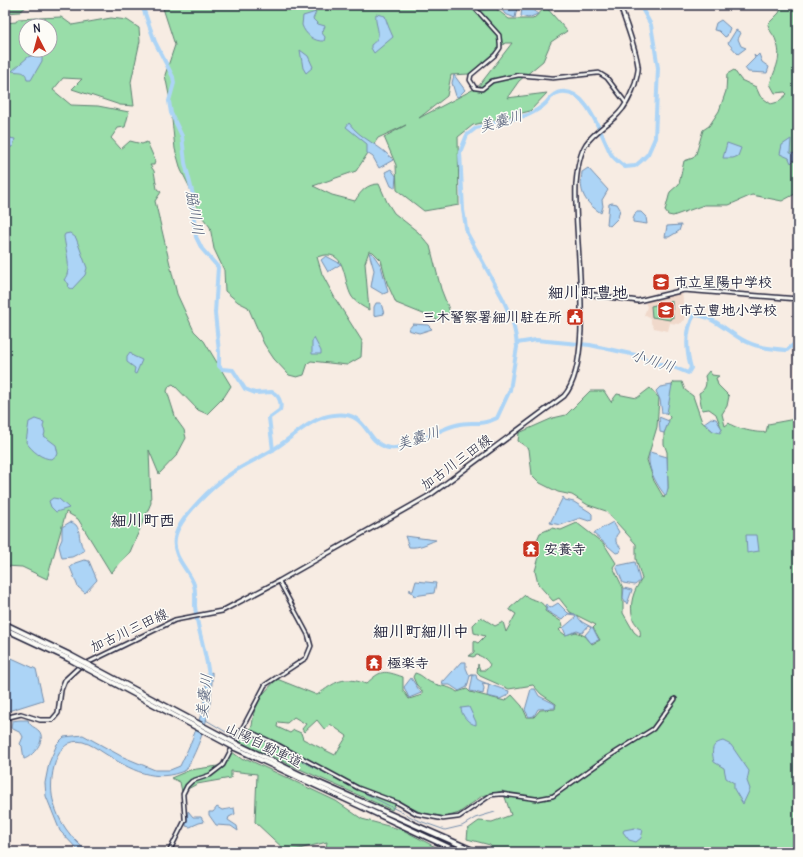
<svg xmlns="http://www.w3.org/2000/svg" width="803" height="857" viewBox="0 0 803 857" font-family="Delius,'Klee One',sans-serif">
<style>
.built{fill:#f0d9cb}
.green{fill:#99dda9;stroke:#5e8072;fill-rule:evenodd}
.water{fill:#acd4f6;stroke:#758dab}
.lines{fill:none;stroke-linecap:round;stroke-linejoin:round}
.stream{stroke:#758dab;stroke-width:1}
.river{stroke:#acd4f6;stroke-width:4}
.tertiary-casing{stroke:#22223b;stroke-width:5.5}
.secondary-casing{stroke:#22223b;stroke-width:5.5}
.primary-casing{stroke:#22223b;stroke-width:6}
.motorway-casing{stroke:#22223b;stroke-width:7}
.tertiary{stroke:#fdfcf7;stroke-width:2.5}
.secondary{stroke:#fdfcf7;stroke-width:2.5}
.primary{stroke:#fdfcf7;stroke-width:3}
.motorway{stroke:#fdfcf7;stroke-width:4}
.motorway-bridge-casing{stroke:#22223b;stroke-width:7;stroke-linecap:butt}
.motorway-bridge{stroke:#fdfcf7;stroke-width:4}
.labels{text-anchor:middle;stroke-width:3;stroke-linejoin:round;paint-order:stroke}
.poi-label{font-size:14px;font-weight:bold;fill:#22223b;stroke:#fdfcf7;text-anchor:start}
.street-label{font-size:14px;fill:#22223b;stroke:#fdfcf7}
.water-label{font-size:15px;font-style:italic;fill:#4b5773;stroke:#fdfcf7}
.quarter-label{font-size:16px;font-weight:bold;fill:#22223b;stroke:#fdfcf7}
</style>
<rect width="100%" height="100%" fill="#f7ece3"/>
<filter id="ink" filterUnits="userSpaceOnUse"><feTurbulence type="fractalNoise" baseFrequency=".025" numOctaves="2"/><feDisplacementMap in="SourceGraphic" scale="8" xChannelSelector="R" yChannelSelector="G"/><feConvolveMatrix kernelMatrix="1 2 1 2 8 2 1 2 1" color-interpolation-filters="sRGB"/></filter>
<g filter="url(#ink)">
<path class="built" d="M682,292L685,320L679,324L670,323L668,331L654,328L651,323V319L644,315L647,307L645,302Z"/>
<g class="green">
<path d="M5,5H28L20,12L5,13Z"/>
<path d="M162,5H491L509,19H533L546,7L567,31L551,42L543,61L519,81L507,98L547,93L530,111L473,125L458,137L459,205L424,211L397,190L396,165L384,137L406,125L378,138L356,171L313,186L332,195L355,201C361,191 367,184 379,184L387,202L394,213L418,232L430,246L441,289L450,312L438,320L396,303L387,283L381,260L373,252L369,251L365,263L369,310C363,307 356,303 352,297C342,281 348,246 317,257L322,274L336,300L362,341L361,357L347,365L311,361L308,363L304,375L297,377L289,375L274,359L264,344L248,307L238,302L225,291L224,270L214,249L210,227L199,213L189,186L181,170L175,149L170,100L165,75L175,45ZM505,43H512L478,87L419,118L447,96L451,75L469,74Z"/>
<path d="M783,5H798V195L795,194L782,201L752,195L729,205H704L673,216L668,215L665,211L670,192L679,184L684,161L693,158L696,154L703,130L709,126L719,111L726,91L727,74L734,70L741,80L756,87L760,96L771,104L778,102L787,94L785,92L775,93L770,84C775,68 783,58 776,41C774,34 769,32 768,24L779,13Z"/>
<path d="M61,17L72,25L111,18L127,20L139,28L140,41L131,82L134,106L120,105L72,89L82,79L63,78L53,90L71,105L98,106L129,112L125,127L118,128L111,138L121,149L130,141L142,144L147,142L155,160L154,165H150L154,171L157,189L161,192L155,201L177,294L194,331L204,341L231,386L224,397L207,414L198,410L173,384L169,386L167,391L176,419L184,430L186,438L177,455L159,474L149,450L151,503L130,552L111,573L78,519L66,512L47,579L22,567L5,566V23L16,22L18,19ZM26,26H50V50H26Z"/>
<path d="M672,301L673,318H671L670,320L652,317L651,306Z"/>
<path d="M709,371L712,375L719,376L716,378L718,385L729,396L727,406L722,414L725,426L729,423C733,428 759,434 766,432L768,424L795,419L798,428V852H493L490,845L467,839L468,829L479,821L492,822L511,815L503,791L482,796L459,813L446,817L422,813L397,801L392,810L239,742L252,726L254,712L262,695L277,679L317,695C336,682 342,675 366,684C381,670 383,670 403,677V690L409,699L422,695V691L416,684L413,677L415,673C423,675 426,681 432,683C442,687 450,686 457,692L467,689L470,692L505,701L512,695L522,706L527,717H534L540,710L555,709L556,704L541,694L533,685L509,689L480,676L477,673L478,664L480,670H486L490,665C487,660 484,657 477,655L473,657L469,656L474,652V641L478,643L485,636L474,633L473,625L481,617L495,626L503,622L506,632L516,614L510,610V608L525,595C532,602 538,597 546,608L545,611L562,622L563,626L559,630L565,635L576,632L585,636L592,644L600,640L593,628L596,625L570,612L559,598L553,601L538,584L535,571L539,557L536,542L540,533L552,528L561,530L577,523L604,544L616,563L613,567L623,588V613L634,632L640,637C642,628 636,626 633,619C629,604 633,591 642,579L636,559V544L606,511L588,505L572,495L558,492L540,483L532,475L529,449L518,441L519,433L553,418L566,415L590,391H604L611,402L617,394L637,398L650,388L659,398L657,427L647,460L654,481L664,498L668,488L667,452L664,444V433L670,417L666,413L671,387L674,382H682L685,390L693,396L702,422L713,431L722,430L716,414L709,409L702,410L699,393C706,389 707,384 705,376ZM294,717L306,724L302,729L304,732L317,720L325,730L330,724L347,736L335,755L303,739L301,733L294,730L290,733L277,727L278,722L287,723Z"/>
<path d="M232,752L243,760L247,759L336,801L362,819L403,830L445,852H325L327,842L287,852L255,822L257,774L231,771V778L197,784L182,792L180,782L171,778L190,770L225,765Z"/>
</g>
<g class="water">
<path d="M502,5L517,8L515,18L505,14L500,7Z"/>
<path d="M527,6L538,14L528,18L521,16L522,8Z"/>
<path d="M316,12L313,19L318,24L325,26L322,33L325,37L324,41C314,42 305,34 302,25L303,16Z"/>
<path d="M376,14L385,16C387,24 390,30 393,37L374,53L371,48V45C385,35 374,27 376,14Z"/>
<path d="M721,20L730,28L727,36L725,37L719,31L714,30L716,23Z"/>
<path d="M736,30L741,33L738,39L741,46L746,48L738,54L728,43Z"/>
<path d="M300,50L308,56L313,67L306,73L303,68Z"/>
<path d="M36,54L42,56V61L31,80H27C26,69 19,73 12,71L28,57Z"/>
<path d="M759,54L762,62L769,67L767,73L748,72L745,68L755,58L754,55L756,57Z"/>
<path d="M454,75L465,90L458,97L456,96L452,83Z"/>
<path d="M349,123C360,139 381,145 393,160L379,168L373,157L367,153V144L346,127Z"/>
<path d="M10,138L15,139L13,147H9V153H5V139Z"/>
<path d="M791,139L790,153L796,154L797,157L791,163L789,158L780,154L782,145Z"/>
<path d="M727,143L741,148L738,156L733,158H723Z"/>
<path d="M588,168L608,190L602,200L603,206L601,213C584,202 579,192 582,172Z"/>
<path d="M391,169L396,176L395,188L391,186L385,172Z"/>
<path d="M612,203L617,204L620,209L618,218L610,226L607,224L609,204Z"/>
<path d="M636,212H641L646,217L647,224L633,222V219Z"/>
<path d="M681,225L679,231L669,237H665L667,226Z"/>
<path d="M70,233L76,238L87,268L85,275L72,289L68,287L69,284L64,280C73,269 65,249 64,236L65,234Z"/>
<path d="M369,253H372L381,266L388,292L383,294L371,287L374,270Z"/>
<path d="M326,256L341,264L328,272L321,260Z"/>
<path d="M376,303H381L384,314L374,316V307Z"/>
<path d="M413,324L428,325L432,329L419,333L408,330Z"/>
<path d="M314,338L321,351V354H312V342Z"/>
<path d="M130,352L133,356L142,360L136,374L134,373L135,368L127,362V356Z"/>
<path d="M672,385L667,413H662L660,400L656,391L660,387Z"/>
<path d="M659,417L669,421L664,433L660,432Z"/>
<path d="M711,418L716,419L722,429L720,433L713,431L704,423Z"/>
<path d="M35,419L44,422L43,427L45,432L44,436L56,445L58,454L52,459C42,459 32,451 26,442L29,422Z"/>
<path d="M650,452L667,457L668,488L666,496C657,486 645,465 650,452Z"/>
<path d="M563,497L565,500L574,502L590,512L592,514V520L589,521L580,518L561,525L550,523Z"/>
<path d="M53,498L59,499L69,508L56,512L51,507L49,501Z"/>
<path d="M70,522C81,524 78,535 81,543C82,548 84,547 84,551L72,557L62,558L59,546L62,539V527Z"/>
<path d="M613,522L619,532L616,536V542L621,548L620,552L616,553L594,534L595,532Z"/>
<path d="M746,535H757L759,551L747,553Z"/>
<path d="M405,536L436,540C426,544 420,548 409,547Z"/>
<path d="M84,560L89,561L97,580L85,593L78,587L70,567L75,563Z"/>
<path d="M635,562L640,581L635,585L623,583L616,566Z"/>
<path d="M416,581L436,583L434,593L414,596L413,593L410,592V589V591H413Z"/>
<path d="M624,588L632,590L627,604L623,598Z"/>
<path d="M558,603L568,613L575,614L582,622L593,628L599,640L591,643L585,635L591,628L588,626L582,633L577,631L566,635L563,628L576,617L575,615L568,614L562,620L545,610L547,609L545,605L547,604L550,608Z"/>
<path d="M5,655L36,669L43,700L5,712Z"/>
<path d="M461,662H466V668L469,675H476L477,679C481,682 502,689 509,691L508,695L500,699L487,696L489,684L482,683L484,688L483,694L470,691L473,675L470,676L467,687L459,691L450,685H443L442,680L444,681Z"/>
<path d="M212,672C213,707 203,739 186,770C155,784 131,770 104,753C98,749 90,744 83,742C55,735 48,781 53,800C58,822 71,838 88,852H80L60,831L46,796L45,783L49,763L57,744L64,737L83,735L121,756L155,770H170L180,766C194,737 207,707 206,675Z"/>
<path d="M411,678L421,693L409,698L404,687Z"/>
<path d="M531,689H535L539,696L555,704V708L538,709L534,716L529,717L525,710Z"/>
<path d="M469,707L476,722V725C469,724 461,715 461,708Z"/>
<path d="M19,720H28C30,727 34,726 39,731C47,740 32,757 24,759L22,746L20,744L23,737L21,733L11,728L12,721Z"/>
<path d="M723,741L731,745L749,771L747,781L750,789L743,804L734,789V783L726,778L724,768L714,762C712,752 710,744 723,741Z"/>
<path d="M217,807L222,810L234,808L235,814L229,817L228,820L237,826L238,831L231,826L216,825L209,815V812H213Z"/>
<path d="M188,811L193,817H201L204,822L199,823L190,827L186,826Z"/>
<path d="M635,828L643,830L641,838L636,842L629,840L623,832L624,830Z"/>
</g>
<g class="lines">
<g class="stream">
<path d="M793,347L798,378"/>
<path d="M206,720L231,735H235"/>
<path d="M242,736L246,734L257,738L417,820L445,830L462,826L475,818L495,812"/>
</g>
<g class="river">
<path d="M142,5L155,42L173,77L174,83L169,101L171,113L182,136L185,163L193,195L192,203L196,237L202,249L218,267L215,313L219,352V366L222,369L233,370L245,389L255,393L272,392C279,395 282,403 280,410L269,418L273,450"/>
<path d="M517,343L536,340L590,345L640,356L657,364H666L688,373L691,368C686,350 685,331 694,315C714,315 730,335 747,342C759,348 774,349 787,350L798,341"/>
<path d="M209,677C207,653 197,630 195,606C195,598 196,588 193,582C186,567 172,556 175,538C178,518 215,484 232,473C245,464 260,458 274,449C292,438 311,417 334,415C368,411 364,439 385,447C405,454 436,429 456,425C472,420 479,427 497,418L510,390L517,347L516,337L513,323L503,299L467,233L463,210L460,152L467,135L476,128L528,115C534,112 541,108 546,103C549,99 552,95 557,93C586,83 601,136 611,154C614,159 620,163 625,167L635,166L641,161L648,154L655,138L658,68L651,25L640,5"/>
</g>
<defs>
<g id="tertiary">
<path d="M472,5L499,35L500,44V48L495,55L471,75L470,80L475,88L482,89L492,81L519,75L553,78L599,73L607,78L626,103"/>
<path d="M242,728L278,745L358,788L398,803L417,814L443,819L459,817L491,795L502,794L537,799L553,796L608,757L653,729L675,699"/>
</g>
<path id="secondary" d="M169,852L185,820L183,794L187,786L192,781L210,775L223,765L265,685L306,658L311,646L308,635L279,581"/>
<g id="primary">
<path d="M580,293L638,301L684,290L798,299"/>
<path d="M5,718L21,714L40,720H52L58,713L61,690L65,680L79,667L175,620L222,611L279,581L430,495L564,396C596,359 573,234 576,184C577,171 579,155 586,144C595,131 609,124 619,113C627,105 631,94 635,84C636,78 639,71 638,66C635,45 626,25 620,5"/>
</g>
<g id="motorway">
<path d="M5,624L70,655"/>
<path d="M5,629L67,658"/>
<path d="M237,744L301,775L477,852"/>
<path d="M235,748L459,852"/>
</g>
</defs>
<use href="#tertiary" class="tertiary-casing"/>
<use href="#secondary" class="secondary-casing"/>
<use href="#primary" class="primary-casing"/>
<use href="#motorway" class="motorway-casing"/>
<use href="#tertiary" class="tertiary"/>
<use href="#secondary" class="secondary"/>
<use href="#primary" class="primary"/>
<use href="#motorway" class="motorway"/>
<defs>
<g id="motorway-bridge">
<path d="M70,655L237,744"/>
<path d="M67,658L235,748"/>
</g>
</defs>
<use href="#motorway-bridge" class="motorway-bridge-casing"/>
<use href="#motorway-bridge" class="motorway-bridge"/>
</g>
</g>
<defs>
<symbol id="school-square" viewBox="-11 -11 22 22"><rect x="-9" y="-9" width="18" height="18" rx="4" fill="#c8321e" stroke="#fdfcf7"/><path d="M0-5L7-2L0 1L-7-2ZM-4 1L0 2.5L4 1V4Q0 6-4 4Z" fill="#fff"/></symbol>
<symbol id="civic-square" viewBox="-11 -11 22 22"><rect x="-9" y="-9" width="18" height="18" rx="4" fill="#c8321e" stroke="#fdfcf7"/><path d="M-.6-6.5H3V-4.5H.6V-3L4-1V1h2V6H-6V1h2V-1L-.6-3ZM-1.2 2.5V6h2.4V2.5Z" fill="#fff"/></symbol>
<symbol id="temple-square" viewBox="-11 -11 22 22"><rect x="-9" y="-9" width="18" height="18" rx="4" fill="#c8321e" stroke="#fdfcf7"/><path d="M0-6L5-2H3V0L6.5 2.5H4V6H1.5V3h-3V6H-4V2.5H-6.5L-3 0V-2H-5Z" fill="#fff"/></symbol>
</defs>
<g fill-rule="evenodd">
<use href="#school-square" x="651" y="272" width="20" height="20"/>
<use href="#school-square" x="656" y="300" width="20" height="20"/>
<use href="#civic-square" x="565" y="307" width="20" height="20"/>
<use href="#temple-square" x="521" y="539" width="20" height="20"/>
<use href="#temple-square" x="364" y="653" width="20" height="20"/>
</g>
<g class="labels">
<g class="poi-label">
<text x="674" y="287">市立星陽中学校</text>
<text x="679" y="315">市立豊地小学校</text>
<text x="562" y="322" text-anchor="end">三木警察署細川駐在所</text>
<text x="544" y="554">安養寺</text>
<text x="387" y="668">極楽寺</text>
</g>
<g class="street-label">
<text transform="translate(456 462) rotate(-36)" y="5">加古川三田線</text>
<text transform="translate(129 630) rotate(-25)" y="5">加古川三田線</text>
<text transform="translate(264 745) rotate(26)" y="5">山陽自動車道</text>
</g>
<g class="water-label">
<text transform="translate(501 121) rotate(-16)" y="5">美嚢川</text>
<text transform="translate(195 213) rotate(81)" y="5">脇川川</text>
<text transform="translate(653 361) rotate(17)" y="5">小川川</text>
<text transform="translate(418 438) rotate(-18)" y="5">美嚢川</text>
<text transform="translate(204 696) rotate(-83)" y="5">美嚢川</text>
</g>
<g class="quarter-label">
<text x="588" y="298">細川町豊地</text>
<text x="143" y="526">細川町西</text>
<text x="421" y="637">細川町細川中</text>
</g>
</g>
<rect width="803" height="857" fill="none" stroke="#fdfcf7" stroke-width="20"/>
<rect x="10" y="10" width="783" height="837" fill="none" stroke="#22223b" stroke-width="1.5" filter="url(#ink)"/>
<g transform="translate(38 38) rotate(354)"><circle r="19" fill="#fdfcf7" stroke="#a5a5ac"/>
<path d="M0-3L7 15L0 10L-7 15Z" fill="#c8321e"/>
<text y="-6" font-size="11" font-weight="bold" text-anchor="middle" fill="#22223b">N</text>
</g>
</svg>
